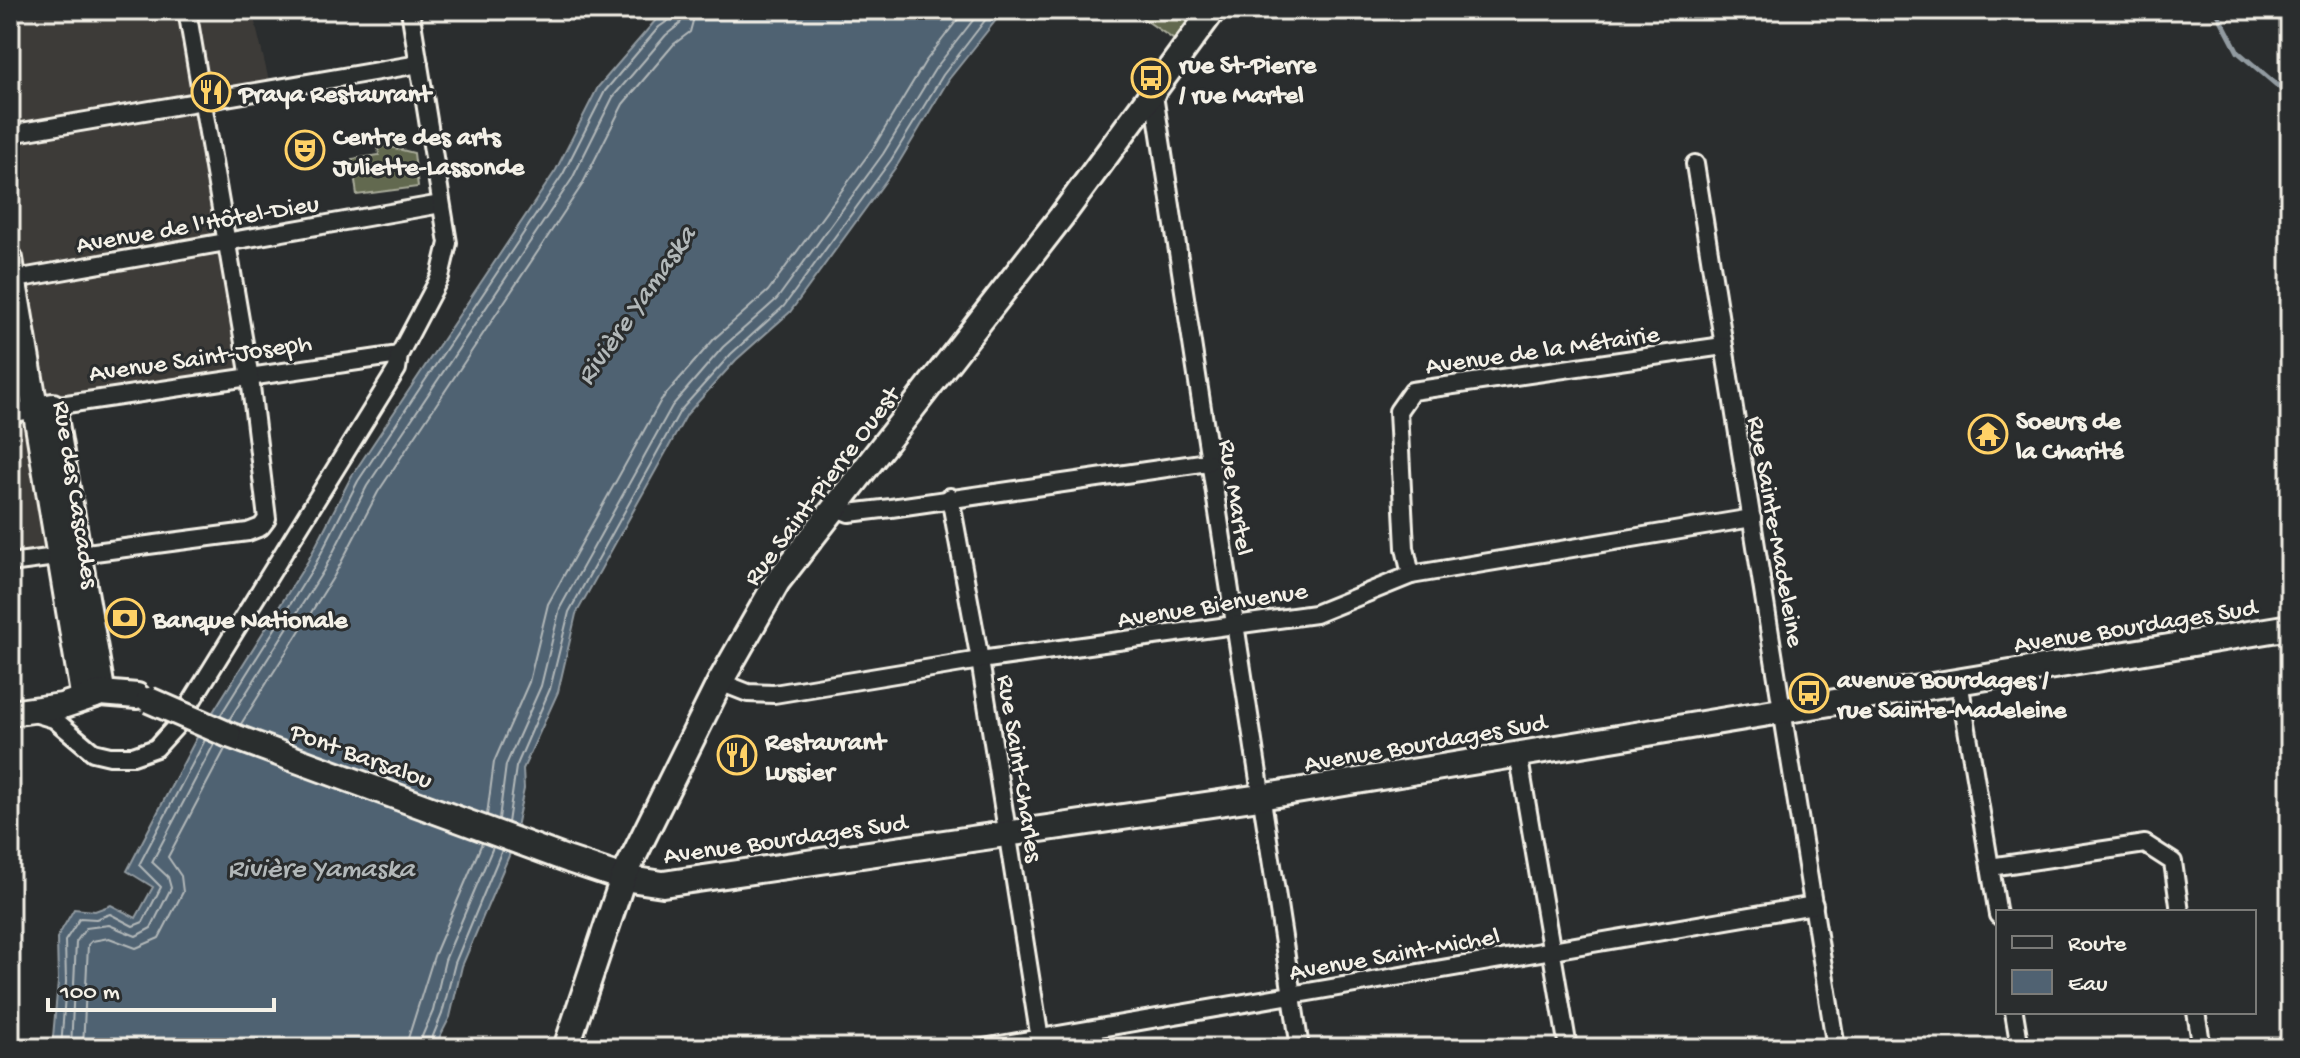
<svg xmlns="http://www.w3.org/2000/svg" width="2300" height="1058" viewBox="0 0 2300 1058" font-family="'Gochi Hand',sans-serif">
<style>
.built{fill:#3d3b38}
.green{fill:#62694f;stroke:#abad9c;stroke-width:2}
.water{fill:#506272;stroke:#929ba1;stroke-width:2}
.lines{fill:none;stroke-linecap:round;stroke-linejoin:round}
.shore{stroke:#b2b8b9;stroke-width:2}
.stream{stroke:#929ba1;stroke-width:5}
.street-casing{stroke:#f4f1e8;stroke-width:22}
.secondary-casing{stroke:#f4f1e8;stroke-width:30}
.street{stroke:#2a2d2e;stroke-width:16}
.secondary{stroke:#2a2d2e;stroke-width:24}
.secondary-bridge-casing{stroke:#f4f1e8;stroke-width:30;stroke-linecap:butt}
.secondary-bridge{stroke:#2a2d2e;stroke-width:24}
.labels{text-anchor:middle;stroke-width:6;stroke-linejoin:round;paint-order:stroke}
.poi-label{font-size:26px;font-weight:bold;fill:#f4f1e8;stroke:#2a2d2e;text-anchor:start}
.street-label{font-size:26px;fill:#f4f1e8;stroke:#2a2d2e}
.water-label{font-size:28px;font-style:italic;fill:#b2b8b9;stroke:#2a2d2e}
</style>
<rect width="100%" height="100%" fill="#2a2d2e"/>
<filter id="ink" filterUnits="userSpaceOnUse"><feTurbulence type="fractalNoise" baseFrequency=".0125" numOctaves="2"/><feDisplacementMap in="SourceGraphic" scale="16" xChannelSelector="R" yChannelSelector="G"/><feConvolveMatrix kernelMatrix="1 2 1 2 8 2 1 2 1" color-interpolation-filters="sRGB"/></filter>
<g filter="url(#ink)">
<path class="built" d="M10,10H252L271,89L203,101L250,378L54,406L77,555L10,559Z"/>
<g class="green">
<path d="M1131,10H1213L1186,48Z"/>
<path d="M386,146L414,153L418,187L357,195L352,159L379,155L378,147Z"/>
</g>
<path class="water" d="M672,10H1004L949,79L898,164L790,312L736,360L687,414L576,614L558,692L523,769L524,789L511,851L462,966L450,1017L434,1048H52L58,982L57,938L74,909L95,911L111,905L136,918L153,887L127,871L196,739L308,561L351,477L556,170L598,87L655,21Z"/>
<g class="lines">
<g class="shore">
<path d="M220,716L315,565L358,481L563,174L605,91L659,27L672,18L674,10"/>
<path d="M229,720L324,570L367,486L572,179L613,97L666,35L680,24L684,10"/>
<path d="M241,724L334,576L378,492L582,185L623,104L674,44L690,32L696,10"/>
<path d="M487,815L494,762L529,682L548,604L661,400L715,338L768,291L873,148L925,62L965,10"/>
<path d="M499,819L506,765L541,686L560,608L672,406L723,347L777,299L883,154L935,69L981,10"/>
<path d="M508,823L516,767L550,689L569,612L680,411L731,354L784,306L891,160L943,75L993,10"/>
<path d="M61,1048L66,982L65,941L80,918L96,919L110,914L133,926L143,922L161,887L139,865L205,740"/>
<path d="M71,1048L76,942L86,928L109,925L136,936L151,928L171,888L168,877L152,862L214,744"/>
<path d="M83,1048L88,945L92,941L109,938L136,948L159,938L183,892L181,876L168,857L225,749"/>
<path d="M405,1048L434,956L482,843"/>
<path d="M417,1048L433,1011L445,960L493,847"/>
<path d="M428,1048L442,1014L455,963L502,850"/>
</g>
<path class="stream" d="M2216,10L2238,52L2285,92L2290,103"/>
<defs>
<g id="street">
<path d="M1154,95L1300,1048"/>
<path d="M10,134L419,64"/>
<path d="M1695,164L1836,1048"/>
<path d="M10,280L441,204"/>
<path d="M53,406L399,355"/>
<path d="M10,414L36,409"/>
<path d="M950,497L980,660L1041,1046"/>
<path d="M834,507L849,513L891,508L1208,462"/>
<path d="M10,563L248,532L261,527L267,519L250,378L187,10"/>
<path d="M1411,575L1405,548L1398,411L1412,391L1723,346"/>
<path d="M1959,681L1998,915"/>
<path d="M720,682L748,693L774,694L980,660L1315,614L1411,575L1752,518"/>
<path d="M34,713L54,719L93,752L110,756H133L156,748L177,725L397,369L399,355L440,277L448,243L410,10"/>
<path d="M1518,753L1568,1048"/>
<path d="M1990,867L2145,844L2173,862L2180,912"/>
<path d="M2014,1012L2020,1048"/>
<path d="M2196,1012L2202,1048"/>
<path d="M983,1048L1814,905"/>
</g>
<g id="secondary">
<path d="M10,259L82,688L93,696L101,684L53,406L36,409"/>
<path d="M10,713L62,706L101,693L137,696"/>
<path d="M229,735L569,860L623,878L663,884L1260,797L2290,627"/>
<path d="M566,1048L623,878L720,682L777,582L1061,217L1213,10"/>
</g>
</defs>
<use href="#street" class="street-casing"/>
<use href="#secondary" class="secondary-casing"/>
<use href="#street" class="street"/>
<use href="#secondary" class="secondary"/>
<defs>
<path id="secondary-bridge" d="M149,700L229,735"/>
</defs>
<use href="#secondary-bridge" class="secondary-bridge-casing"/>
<use href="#secondary-bridge" class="secondary-bridge"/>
</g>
</g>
<defs>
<symbol id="bus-ring" viewBox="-11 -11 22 22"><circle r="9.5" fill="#2a2d2e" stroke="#ffd166" stroke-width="1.5"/><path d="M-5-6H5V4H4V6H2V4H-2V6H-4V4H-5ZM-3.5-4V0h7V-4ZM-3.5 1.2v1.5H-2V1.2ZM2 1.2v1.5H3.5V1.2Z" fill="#ffd166"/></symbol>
<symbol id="restaurant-ring" viewBox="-11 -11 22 22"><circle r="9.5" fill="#2a2d2e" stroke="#ffd166" stroke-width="1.5"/><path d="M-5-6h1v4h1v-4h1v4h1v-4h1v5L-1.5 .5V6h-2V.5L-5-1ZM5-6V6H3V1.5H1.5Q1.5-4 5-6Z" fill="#ffd166"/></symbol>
<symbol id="theatre-ring" viewBox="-11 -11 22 22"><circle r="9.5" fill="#2a2d2e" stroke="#ffd166" stroke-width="1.5"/><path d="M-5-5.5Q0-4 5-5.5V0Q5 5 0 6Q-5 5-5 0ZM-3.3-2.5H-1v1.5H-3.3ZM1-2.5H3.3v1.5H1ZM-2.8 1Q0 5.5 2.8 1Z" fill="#ffd166"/></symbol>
<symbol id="temple-ring" viewBox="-11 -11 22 22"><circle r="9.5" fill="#2a2d2e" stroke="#ffd166" stroke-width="1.5"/><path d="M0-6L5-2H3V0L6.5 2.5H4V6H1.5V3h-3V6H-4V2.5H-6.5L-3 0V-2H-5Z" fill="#ffd166"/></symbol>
<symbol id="bank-ring" viewBox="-11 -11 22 22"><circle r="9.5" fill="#2a2d2e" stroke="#ffd166" stroke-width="1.5"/><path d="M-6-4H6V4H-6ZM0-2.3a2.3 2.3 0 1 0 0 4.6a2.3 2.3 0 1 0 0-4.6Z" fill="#ffd166"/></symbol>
</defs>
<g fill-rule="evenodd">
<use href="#bus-ring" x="1129" y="56" width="44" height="44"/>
<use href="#restaurant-ring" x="189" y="70" width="44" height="44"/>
<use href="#theatre-ring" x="283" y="128" width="44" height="44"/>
<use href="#temple-ring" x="1966" y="412" width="44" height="44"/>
<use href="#bank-ring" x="103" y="596" width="44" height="44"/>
<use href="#bus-ring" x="1787" y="671" width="44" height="44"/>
<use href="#restaurant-ring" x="715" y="733" width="44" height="44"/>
</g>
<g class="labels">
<g class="poi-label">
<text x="1179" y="72">rue St-Pierre<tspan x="1179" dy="30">/ rue Martel</tspan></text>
<text x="239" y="101">Praya Restaurant</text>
<text x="333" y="144">Centre des arts<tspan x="333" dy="30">Juliette-Lassonde</tspan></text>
<text x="2016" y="428">Soeurs de<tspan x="2016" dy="30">la Charité</tspan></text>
<text x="153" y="627">Banque Nationale</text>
<text x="1837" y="687">avenue Bourdages /<tspan x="1837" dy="30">rue Sainte-Madeleine</tspan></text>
<text x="765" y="749">Restaurant<tspan x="765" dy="30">Lussier</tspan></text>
</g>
<g class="street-label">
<text transform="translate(197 222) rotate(-10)" y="9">Avenue de l'Hôtel-Dieu</text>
<text transform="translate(1542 348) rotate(-8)" y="9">Avenue de la Métairie</text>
<text transform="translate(200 356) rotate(-8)" y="9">Avenue Saint-Joseph</text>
<text transform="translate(820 485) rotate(-53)" y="9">Rue Saint-Pierre Ouest</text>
<text transform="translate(78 494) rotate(81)" y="9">Rue des Cascades</text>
<text transform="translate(1238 497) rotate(81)" y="9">Rue Martel</text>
<text transform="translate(1778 531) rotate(80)" y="9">Rue Sainte-Madeleine</text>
<text transform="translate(1212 603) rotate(-9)" y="9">Avenue Bienvenue</text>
<text transform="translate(2135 624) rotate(-9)" y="9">Avenue Bourdages Sud</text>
<text transform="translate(1425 741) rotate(-10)" y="9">Avenue Bourdages Sud</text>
<text transform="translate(362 754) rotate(20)" y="9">Pont Barsalou</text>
<text transform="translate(1022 768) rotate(81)" y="9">Rue Saint-Charles</text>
<text transform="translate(785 837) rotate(-8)" y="9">Avenue Bourdages Sud</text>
<text transform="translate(1394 952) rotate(-10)" y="9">Avenue Saint-Michel</text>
</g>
<g class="water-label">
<text transform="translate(634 304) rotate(-55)" y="10">Rivière Yamaska</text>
<text x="321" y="876">Rivière Yamaska</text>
</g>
</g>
<rect width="2300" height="1058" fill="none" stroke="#2a2d2e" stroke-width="40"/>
<rect x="20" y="20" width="2260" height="1018" fill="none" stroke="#f4f1e8" stroke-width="3" filter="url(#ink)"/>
<rect x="1996" y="910" width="260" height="104" fill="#2a2d2e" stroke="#7b7b78" stroke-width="2"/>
<rect x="2012" y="936" width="40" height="12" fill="#2a2d2e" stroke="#7b7b78" stroke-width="2"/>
<text x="2068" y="950" font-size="24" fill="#f4f1e8">Route</text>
<rect x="2012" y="970" width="40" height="24" fill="#506272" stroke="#7b7b78" stroke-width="2"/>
<text x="2068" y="990" font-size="24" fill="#f4f1e8">Eau</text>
<path d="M48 998v12h226v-12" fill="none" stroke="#f4f1e8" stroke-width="4"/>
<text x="60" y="998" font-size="24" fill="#f4f1e8" stroke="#2a2d2e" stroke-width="6" paint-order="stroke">100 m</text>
</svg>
